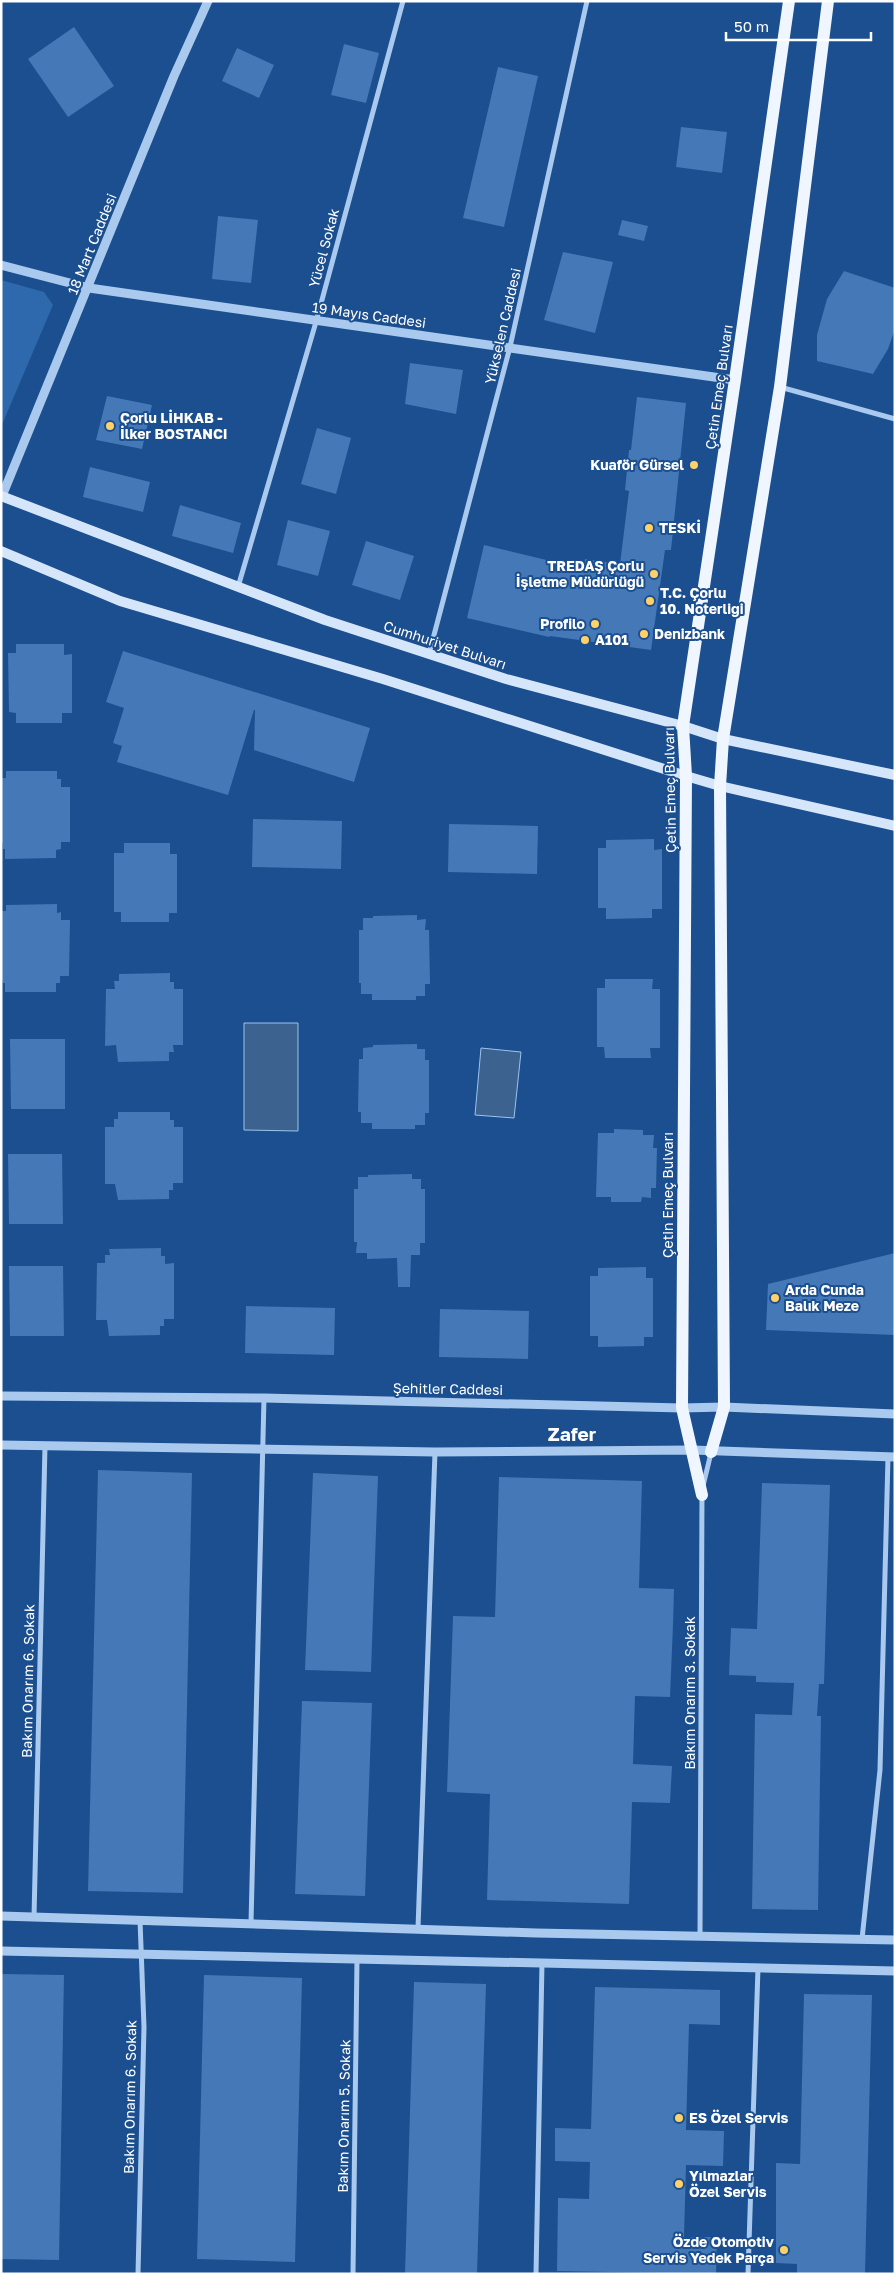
<svg xmlns="http://www.w3.org/2000/svg" width="896" height="2275" viewBox="0 0 896 2275" font-family="'Golos Text',sans-serif">
<style>
.green{fill:#2e69ad}
.water{fill:#3c6290;stroke:#9cc4f0}
.building{fill:#4478b7}
.lines{fill:none;stroke-linecap:round;stroke-linejoin:round}
.minor{stroke:#a9c9ee;stroke-width:5}
.tertiary{stroke:#a9c9ee;stroke-width:9}
.secondary{stroke:#d6e6fa;stroke-width:10}
.primary{stroke:#f0f6ff;stroke-width:12}
.poi-dot{fill:#ffd166;stroke:#1b4f8f;stroke-width:2}
.labels{text-anchor:middle;stroke-width:4;stroke-linejoin:round;paint-order:stroke}
.street-label{font-size:14px;fill:#fff;stroke:#1b4f8f}
.poi-label{font-size:14px;font-weight:bold;fill:#fff;stroke:#1b4f8f;text-anchor:start}
.district-label{font-size:19px;font-weight:bold;fill:#fff;stroke:#1b4f8f}
</style>
<rect width="100%" height="100%" fill="#1b4f8f"/>
<path class="green" d="M1,280L44,292L53,305L1,427Z"/>
<g class="water">
<path d="M244,1023H298V1131L244,1130Z"/>
<path d="M481,1048L521,1052L514,1118L475,1115Z"/>
</g>
<g class="building">
<path d="M74,27L114,86L68,117L28,59Z"/>
<path d="M344,44L379,53L366,103L331,95Z"/>
<path d="M237,48L274,65L259,98L222,81Z"/>
<path d="M498,67L538,76L504,227L463,218Z"/>
<path d="M681,127L727,132L722,173L676,167Z"/>
<path d="M218,216L258,220L251,283L212,279Z"/>
<path d="M622,220L648,226L644,241L618,235Z"/>
<path d="M563,252L613,262L595,333L544,320Z"/>
<path d="M844,271L895,288V329L888,349L873,374L817,361V335L827,299Z"/>
<path d="M410,363L463,370L456,414L405,404Z"/>
<path d="M107,396L152,405L142,449L96,440Z"/>
<path d="M637,397L686,403L671,550H665L651,650L550,636L549,637L467,618L484,545L584,569L585,559L620,564L629,491L625,490L629,450H631Z"/>
<path d="M317,428L351,438L336,494L301,484Z"/>
<path d="M90,467L150,482L143,512L83,497Z"/>
<path d="M180,505L241,523L233,553L172,536Z"/>
<path d="M288,520L330,531L318,576L277,565Z"/>
<path d="M366,541L414,556L400,600L352,585Z"/>
<path d="M16,644H64V655L72,654V713H62V723H16V713L9,712L8,653H16Z"/>
<path d="M123,651L370,728L354,782L254,750L255,710H254L228,795L117,762L122,746L113,743L124,708L106,702Z"/>
<path d="M6,771H57V779H61V787H70V842H61V849L56,850V858L5,859V849H3V843H1V786L2,778H6Z"/>
<path d="M253,819L342,821L341,869L252,867Z"/>
<path d="M449,824L538,826L537,874L448,872Z"/>
<path d="M654,839V850L662,849V909H652V918L606,919V908H598V848H606V840Z"/>
<path d="M124,843H170V854H177V913H169V922H121V912H114V853H124Z"/>
<path d="M57,904V913L61,912V920H70L69,976H60V983H56V992H5V983H3L1,976V911H6V905Z"/>
<path d="M417,915V920L426,919L425,930H429L430,984H425V996H416V1000H372V994H361V983H359V930H363V918H373V916Z"/>
<path d="M170,973V982H174V989H183V1045H173L174,1052H169V1061L118,1062L116,1045L105,1046L106,989H115L114,981H119V974Z"/>
<path d="M605,979H653L652,989H660V1048H650L651,1058H605L604,1047H597V988H605Z"/>
<path d="M10,1039H65V1109H11Z"/>
<path d="M417,1044V1049H425V1060H429V1113H425V1125H415V1129H372V1123H361V1112H358L359,1059H363V1048L373,1047V1045Z"/>
<path d="M118,1112H170V1120H174V1127H183V1183H173V1190H169V1199L118,1200L115,1184H105V1127H114V1119H118Z"/>
<path d="M614,1129L643,1130V1135H654L653,1148H657L656,1188H651V1198L642,1197L641,1202H611V1197H596L598,1133H614Z"/>
<path d="M8,1154H62L63,1224H9Z"/>
<path d="M412,1174V1179H421V1189H425V1243H420V1255H411L410,1287H398L397,1258L367,1259V1253H356L357,1242H354V1189H358V1177H368V1175Z"/>
<path d="M161,1248V1256H165V1264L174,1263V1319H164V1326H160V1335L109,1336L107,1320H96L97,1263H105V1255H110L109,1249Z"/>
<path d="M895,1253V1335L766,1330L768,1284Z"/>
<path d="M9,1266H63L64,1336H10Z"/>
<path d="M646,1267V1278H653V1337H644V1346L598,1347V1336H590V1276H598V1268Z"/>
<path d="M246,1306L335,1308L334,1355L245,1353Z"/>
<path d="M440,1309L529,1311L528,1359L439,1357Z"/>
<path d="M98,1470L192,1473L183,1893L88,1891Z"/>
<path d="M313,1473L378,1476L371,1672L305,1670Z"/>
<path d="M499,1477L642,1481L639,1588L674,1589L673,1625L670,1697L635,1696L633,1764L672,1766L670,1803L632,1802L629,1904L487,1900L490,1794L447,1792L453,1616L495,1617Z"/>
<path d="M762,1483L830,1485L824,1684H819L817,1716H821L818,1910L752,1909L755,1714L792,1715L794,1683L756,1682V1676L729,1675L731,1628L757,1629Z"/>
<path d="M302,1701L372,1703L365,1896L295,1894Z"/>
<path d="M1,1974L64,1975L59,2260L1,2259Z"/>
<path d="M204,1975L302,1978L295,2262L197,2259Z"/>
<path d="M414,1982L486,1984L477,2274H405Z"/>
<path d="M595,1987L720,1990V2025L689,2024L686,2130L724,2131L723,2166L686,2165L684,2237H717L716,2274L557,2271L558,2198L589,2199L590,2162L555,2161V2128L591,2129Z"/>
<path d="M804,1994L872,1995L865,2274H797V2264L776,2263V2163L800,2164Z"/>
</g>
<g class="lines">
<g class="minor">
<path d="M780,387L895,419"/>
<path d="M238,587L316,322L403,1"/>
<path d="M429,654L510,347L587,1"/>
<path d="M703,1486L711,1453"/>
<path d="M34,1917L45,1446"/>
<path d="M251,1923L264,1398"/>
<path d="M418,1928L435,1452"/>
<path d="M700,1936L702,1494"/>
<path d="M862,1939L880,1770L888,1457"/>
<path d="M138,2274L144,2027L140,1920"/>
<path d="M353,2274L357,1959"/>
<path d="M536,2274L542,1963"/>
<path d="M748,2274L758,1968"/>
</g>
<g class="tertiary">
<path d="M1,265L89,288L735,380"/>
<path d="M2,496L174,76L208,1"/>
<path d="M1,1396L264,1398L682,1408L724,1407L895,1414"/>
<path d="M1,1445L435,1452L692,1450L895,1457"/>
<path d="M1,1916L536,1933L895,1940"/>
<path d="M1,1951L895,1971"/>
</g>
<g class="secondary">
<path d="M1,496L325,620L506,679L683,726L723,739L895,775"/>
<path d="M1,551L120,601L383,679L686,776L720,786L895,826"/>
</g>
<g class="primary">
<path d="M711,1452L724,1407L720,786L723,739L780,387L828,1"/>
<path d="M702,1495L682,1408L686,776L683,726L735,380L789,1"/>
</g>
</g>
<g class="poi-dot">
<circle cx="110" cy="426" r="5"/>
<circle cx="694" cy="465" r="5"/>
<circle cx="649" cy="528" r="5"/>
<circle cx="654" cy="574" r="5"/>
<circle cx="650" cy="601" r="5"/>
<circle cx="595" cy="624" r="5"/>
<circle cx="644" cy="634" r="5"/>
<circle cx="585" cy="640" r="5"/>
<circle cx="775" cy="1298" r="5"/>
<circle cx="679" cy="2118" r="5"/>
<circle cx="679" cy="2184" r="5"/>
<circle cx="784" cy="2250" r="5"/>
</g>
<g class="labels">
<g class="street-label">
<text transform="translate(92 244) rotate(-68)" y="5">18 Mart Caddesi</text>
<text transform="translate(324 248) rotate(-75)" y="5">Yücel Sokak</text>
<text transform="translate(369 315) rotate(8)" y="5">19 Mayıs Caddesi</text>
<text transform="translate(503 326) rotate(-77)" y="5">Yükselen Caddesi</text>
<text transform="translate(719 387) rotate(-82)" y="5">Çetin Emeç Bulvarı</text>
<text transform="translate(445 645) rotate(18)" y="5">Cumhuriyet Bulvarı</text>
<text transform="translate(670 790) rotate(-91)" y="5">Çetin Emeç Bulvarı</text>
<text transform="translate(668 1195) rotate(-90)" y="5">Çetin Emeç Bulvarı</text>
<text transform="translate(448 1389) rotate(1)" y="5">Şehitler Caddesi</text>
<text transform="translate(28 1681) rotate(-89)" y="5">Bakım Onarım 6. Sokak</text>
<text transform="translate(690 1693) rotate(-90)" y="5">Bakım Onarım 3. Sokak</text>
<text transform="translate(130 2097) rotate(-89)" y="5">Bakım Onarım 6. Sokak</text>
<text transform="translate(344 2116) rotate(-89)" y="5">Bakım Onarım 5. Sokak</text>
</g>
<g class="poi-label">
<text x="120" y="423">Çorlu LİHKAB -<tspan x="120" dy="16">İlker BOSTANCI</tspan></text>
<text x="684" y="470" text-anchor="end">Kuaför Gürsel</text>
<text x="659" y="533">TESKİ</text>
<text x="644" y="571" text-anchor="end">TREDAŞ Çorlu<tspan x="644" dy="16">İşletme Müdürlüğü</tspan></text>
<text x="660" y="598">T.C. Çorlu<tspan x="660" dy="16">10. Noterliği</tspan></text>
<text x="585" y="629" text-anchor="end">Profilo</text>
<text x="654" y="639">Denizbank</text>
<text x="595" y="645">A101</text>
<text x="785" y="1295">Arda Cunda<tspan x="785" dy="16">Balık Meze</tspan></text>
<text x="689" y="2123">ES Özel Servis</text>
<text x="689" y="2181">Yılmazlar<tspan x="689" dy="16">Özel Servis</tspan></text>
<text x="774" y="2247" text-anchor="end">Özde Otomotiv<tspan x="774" dy="16">Servis Yedek Parça</tspan></text>
</g>
<g class="district-label">
<text x="572" y="1441">Zafer</text>
</g>
</g>
<rect width="896" height="2275" fill="none" stroke="#ffffff" stroke-width="5"/>
<path d="M726 32v8h145v-8" fill="none" stroke="#ffffff" stroke-width="2.5"/>
<text x="734" y="32" font-size="15" fill="#ffffff" stroke="#1b4f8f" stroke-width="4" paint-order="stroke">50 m</text>
</svg>
